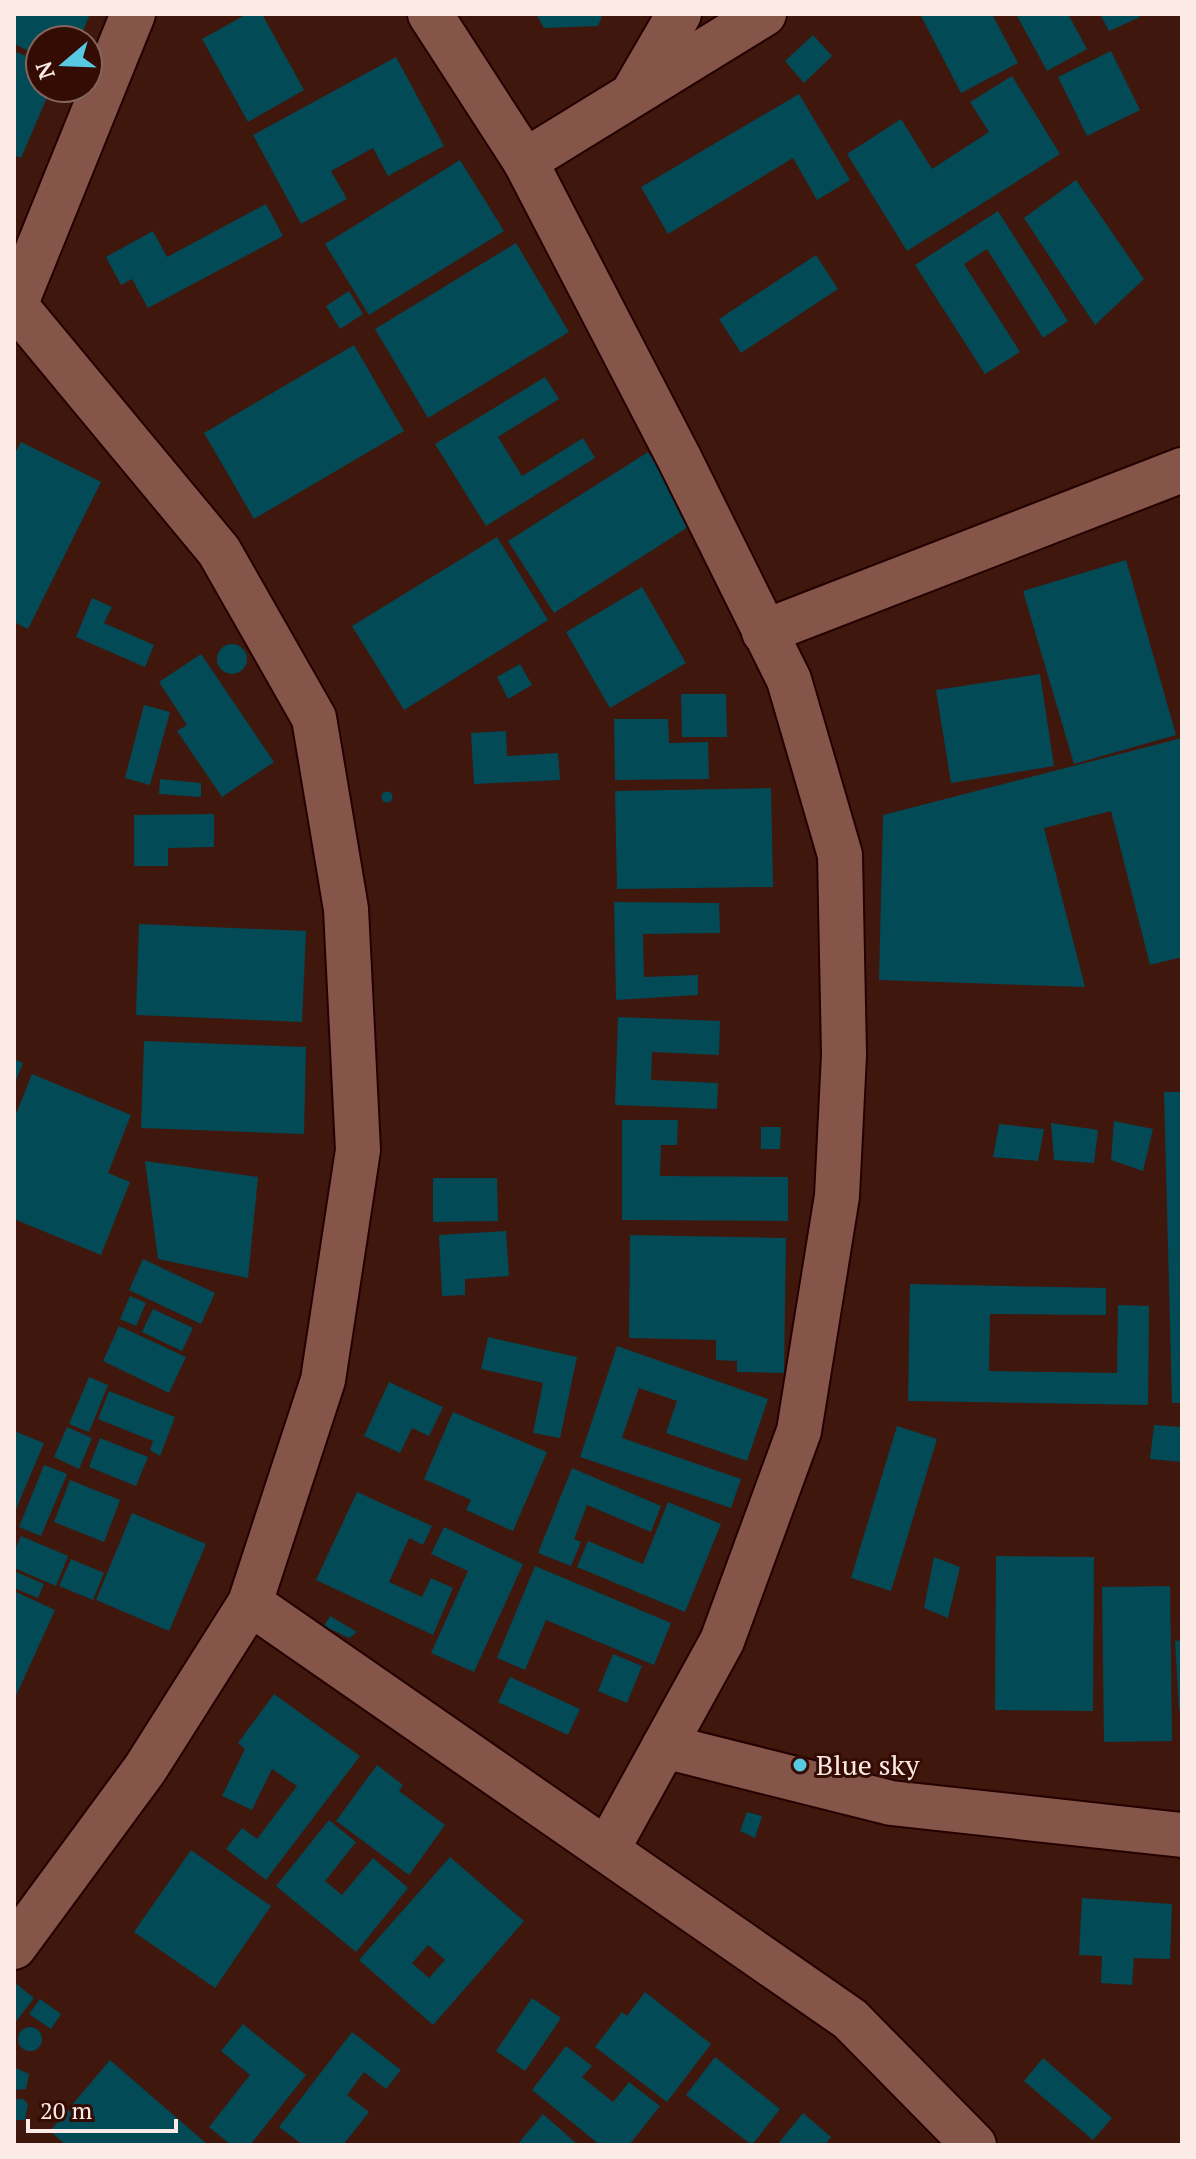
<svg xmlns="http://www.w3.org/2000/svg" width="1196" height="2159" viewBox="0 0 1196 2159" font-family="'PT Serif',serif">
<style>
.building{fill:#024a56;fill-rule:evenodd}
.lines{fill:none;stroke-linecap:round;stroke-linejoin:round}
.street-casing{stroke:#240100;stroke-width:48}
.street{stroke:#85554a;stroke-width:44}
.poi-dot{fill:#57c9e2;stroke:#350c04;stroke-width:3}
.labels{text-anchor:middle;stroke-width:6;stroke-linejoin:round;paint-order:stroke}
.poi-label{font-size:28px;fill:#fbeae5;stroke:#350c04;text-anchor:start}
</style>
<rect width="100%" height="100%" fill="#40170d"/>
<g class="building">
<path d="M14,14H90L79,40H40V56L14,44Z"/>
<path d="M247,14H262L304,90L248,122L202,39Z"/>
<path d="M536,14H603L598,26L544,28Z"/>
<path d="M920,14H992L1018,63L961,93Z"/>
<path d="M1016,14H1068L1087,49L1047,71Z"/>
<path d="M1100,14H1138L1140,17L1109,31Z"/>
<path d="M813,35L832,56L804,83L785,61Z"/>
<path d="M14,51L40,62V88H51L21,158L14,155Z"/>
<path d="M1111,51L1140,110L1087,136L1058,77Z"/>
<path d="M396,57L444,146L388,176L373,148L331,171L347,199L301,224L253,135Z"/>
<path d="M1012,76L1060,154L907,251L847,154L901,119L932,169L989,132L970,102Z"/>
<path d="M799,94L850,180L817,200L793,158L668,234L641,187Z"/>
<path d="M460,160L504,231L369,315L325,244Z"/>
<path d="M1076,180L1144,279L1095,325L1024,218Z"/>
<path d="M266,204L283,236L148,308L132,279L121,285L106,257L153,231L167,257Z"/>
<path d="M998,211L1068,321L1043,338L987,249L964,264L1020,352L985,374L915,265Z"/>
<path d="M516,243L569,332L428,418L375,329Z"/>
<path d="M816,255L838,289L741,353L719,319Z"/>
<path d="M349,291L363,314L340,329L326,306Z"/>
<path d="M354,345L404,431L254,519L204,433Z"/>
<path d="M545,377L559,399L498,437L522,476L583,438L595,458L486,526L435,444Z"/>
<path d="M21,442L101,482L28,629L14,622V455Z"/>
<path d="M648,452L693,524L554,613L508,541Z"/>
<path d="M497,537L548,620L404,710L352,626Z"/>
<path d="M1126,560L1176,735L1074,764L1023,591Z"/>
<path d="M642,587L686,663L610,708L566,632Z"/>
<path d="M92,598L112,607L104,623L154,645L145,667L76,637Z"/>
<circle cx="232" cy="659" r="15"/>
<path d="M201,654L274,762L222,797L177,731L187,725L159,682Z"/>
<path d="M520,664L532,685L508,699L497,677Z"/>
<path d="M1040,674L1054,766L951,783L936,690Z"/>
<path d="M681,694H726L727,737H682Z"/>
<path d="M144,705L170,712L150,785L125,778Z"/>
<path d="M614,719H668L669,743L708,742L709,779L615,780Z"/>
<path d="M506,731L507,756L558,753L560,780L474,784L471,733Z"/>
<path d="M1182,738V957L1150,965L1111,811L1044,828L1085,987L879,980L883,815Z"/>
<path d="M160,779L201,783V797L159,794Z"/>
<path d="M771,788L773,887L617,889L615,791Z"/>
<circle cx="387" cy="797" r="5.5"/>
<path d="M214,814V847L168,848V866H134V815Z"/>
<path d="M614,902L719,903L720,933L643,934L644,977L698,975V995L616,1000Z"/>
<path d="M139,924L306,931L302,1022L136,1015Z"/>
<path d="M618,1017L720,1021L719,1055L652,1052L651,1080L718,1083L717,1109L615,1105Z"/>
<path d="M144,1041L306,1047L304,1134L141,1128Z"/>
<path d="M14,1059L23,1063L14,1085Z"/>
<path d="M32,1074L131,1115L108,1173L130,1182L101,1255L14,1219V1119Z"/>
<path d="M1164,1092H1182V1403H1172Z"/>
<path d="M622,1120H678L677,1145H661L660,1176L788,1177V1221L622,1220Z"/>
<path d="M1114,1121L1153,1129L1143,1171L1111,1160Z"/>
<path d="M1051,1123L1098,1130L1094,1163L1054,1160Z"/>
<path d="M999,1124L1044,1129L1038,1161L993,1157Z"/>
<path d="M761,1127H781L780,1149H761Z"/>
<path d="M145,1161L258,1177L248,1278L158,1259Z"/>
<path d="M433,1178H497L498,1221L433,1222Z"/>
<path d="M506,1231L509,1276L465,1279V1295L442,1296L439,1235Z"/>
<path d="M630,1235L786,1238L784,1373L737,1372V1361L716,1360V1340L629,1338Z"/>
<path d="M143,1259L215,1293L201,1324L129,1290Z"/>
<path d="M910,1284L1106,1288V1315L990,1314L989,1371L1117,1373L1118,1305L1149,1306L1148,1405L908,1401Z"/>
<path d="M130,1296L146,1303L136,1326L120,1319Z"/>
<path d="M153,1309L193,1328L182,1351L142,1332Z"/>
<path d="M119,1326L186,1357L169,1393L103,1361Z"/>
<path d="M488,1337L577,1357L560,1438L533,1433L543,1383L481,1369Z"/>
<path d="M617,1346L768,1399L747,1461L666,1433L677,1401L639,1388L622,1438L741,1479L731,1508L580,1457Z"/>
<path d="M89,1377L108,1385L89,1432L69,1424Z"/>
<path d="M389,1382L443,1407L429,1436L412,1428L400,1453L364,1436Z"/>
<path d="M109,1391L175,1417L160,1456L150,1450L153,1441L98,1419Z"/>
<path d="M453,1412L547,1452L513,1531L466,1510L471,1500L424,1479Z"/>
<path d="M1154,1425L1182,1427V1462L1150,1459Z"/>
<path d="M897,1426L937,1439L891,1591L851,1578Z"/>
<path d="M67,1427L92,1438L79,1469L54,1457Z"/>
<path d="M14,1431L44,1443L14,1514Z"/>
<path d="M100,1438L148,1457L136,1486L89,1467Z"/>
<path d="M44,1465L67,1474L41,1536L19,1527Z"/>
<path d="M572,1468L661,1506L651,1532L587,1505L574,1539L581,1542L571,1566L538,1553Z"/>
<path d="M70,1480L120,1500L104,1542L54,1522Z"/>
<path d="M357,1492L432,1526L423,1545L409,1538L389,1582L422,1597L431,1578L453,1588L433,1635L316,1580Z"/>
<path d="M668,1502L721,1524L685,1612L577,1567L588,1541L643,1564Z"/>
<path d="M132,1513L206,1544L169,1631L96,1600Z"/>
<path d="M444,1527L523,1564L474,1672L431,1653L468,1571L431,1554Z"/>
<path d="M21,1536L68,1556L56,1586L14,1568V1552Z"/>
<path d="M996,1556L1094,1557L1093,1711L995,1710Z"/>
<path d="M934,1557L960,1567L948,1618L924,1608Z"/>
<path d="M71,1559L104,1573L93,1600L59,1586Z"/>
<path d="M535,1566L671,1623L654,1665L546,1620L525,1670L497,1658Z"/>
<path d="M14,1571L44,1584L38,1598L14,1588Z"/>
<path d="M1170,1586L1172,1741L1104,1742L1102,1587Z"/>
<path d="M14,1591L55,1610L14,1700Z"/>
<path d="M330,1616L357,1632L349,1638L324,1626Z"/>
<path d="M1182,1640V1710H1179L1175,1641Z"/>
<path d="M613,1654L642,1666L627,1703L598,1691Z"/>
<path d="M510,1677L580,1709L568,1735L498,1702Z"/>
<path d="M274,1694L360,1756L266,1880L226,1849L242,1828L257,1839L297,1786L272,1769L252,1810L222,1796L245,1749L238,1743Z"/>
<path d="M377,1765L403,1785L399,1791L445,1825L409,1875L336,1821Z"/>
<path d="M747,1812L762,1816L755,1838L740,1831Z"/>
<path d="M329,1820L356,1842L325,1881L342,1895L373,1858L408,1888L356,1952L276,1886Z"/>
<path d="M191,1850L271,1906L215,1988L134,1932Z"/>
<path d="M450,1857L524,1921L433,2025L359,1960ZM428,1945L445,1960L429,1978L412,1963Z"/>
<path d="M1082,1898L1172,1904L1170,1959L1134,1958L1132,1985L1101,1983L1102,1956L1079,1955Z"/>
<path d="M14,1982L34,1998L14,2024Z"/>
<path d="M645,1992L711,2044L667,2102L595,2047L622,2012L627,2016Z"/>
<path d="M532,1998L561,2018L525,2071L496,2051Z"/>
<path d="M40,1999L61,2014L51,2029L29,2014Z"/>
<path d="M243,2024L306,2075L250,2145H231L209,2127L250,2075L221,2051Z"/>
<circle cx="30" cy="2039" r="12"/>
<path d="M352,2032L401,2070L386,2089L364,2072L347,2095L369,2112L343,2145H303L279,2127Z"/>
<path d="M566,2046L592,2066L582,2077L613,2102L629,2082L660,2106L629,2145H600L532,2090Z"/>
<path d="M715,2057L780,2109L752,2145L686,2095Z"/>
<path d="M1043,2058L1112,2118L1093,2140L1024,2081Z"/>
<path d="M110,2060L208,2145H66L50,2131Z"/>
<path d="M14,2067L29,2074L26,2089L14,2090Z"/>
<path d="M14,2099H23L28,2104L25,2120H14Z"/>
<path d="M803,2113L831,2137L825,2145H777Z"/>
<path d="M543,2114L578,2145H517Z"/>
</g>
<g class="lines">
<defs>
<g id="street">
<path d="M430,14L525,161L679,458L789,680L840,855L844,1055L837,1196L799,1431L722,1641L607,1850"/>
<path d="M636,88L679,14"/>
<path d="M525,161L764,14"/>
<path d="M14,308L133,14"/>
<path d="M764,632L1182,470"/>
<path d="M250,1603L850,2019L974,2145"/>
<path d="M664,1746L891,1803L1182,1835"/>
<path d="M14,1947L145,1769L250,1603L323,1380L358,1150L346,909L314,718L219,551L15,305"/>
</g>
</defs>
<use href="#street" class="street-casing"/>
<use href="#street" class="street"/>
</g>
<circle class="poi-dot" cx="800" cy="1765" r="8"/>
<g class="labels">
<g class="poi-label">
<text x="816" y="1775">Blue sky</text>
</g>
</g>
<rect width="1196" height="2159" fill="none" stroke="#fbeae5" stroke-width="32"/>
<g transform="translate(64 64) rotate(251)"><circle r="38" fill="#350c04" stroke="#84655e" stroke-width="2"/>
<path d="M0-6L14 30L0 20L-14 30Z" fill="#57c9e2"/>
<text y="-12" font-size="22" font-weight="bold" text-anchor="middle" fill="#fbeae5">N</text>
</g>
<path d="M28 2119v12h148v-12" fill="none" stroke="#fbeae5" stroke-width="4"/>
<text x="40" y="2119" font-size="24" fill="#fbeae5" stroke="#350c04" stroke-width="6" paint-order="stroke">20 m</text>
</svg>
